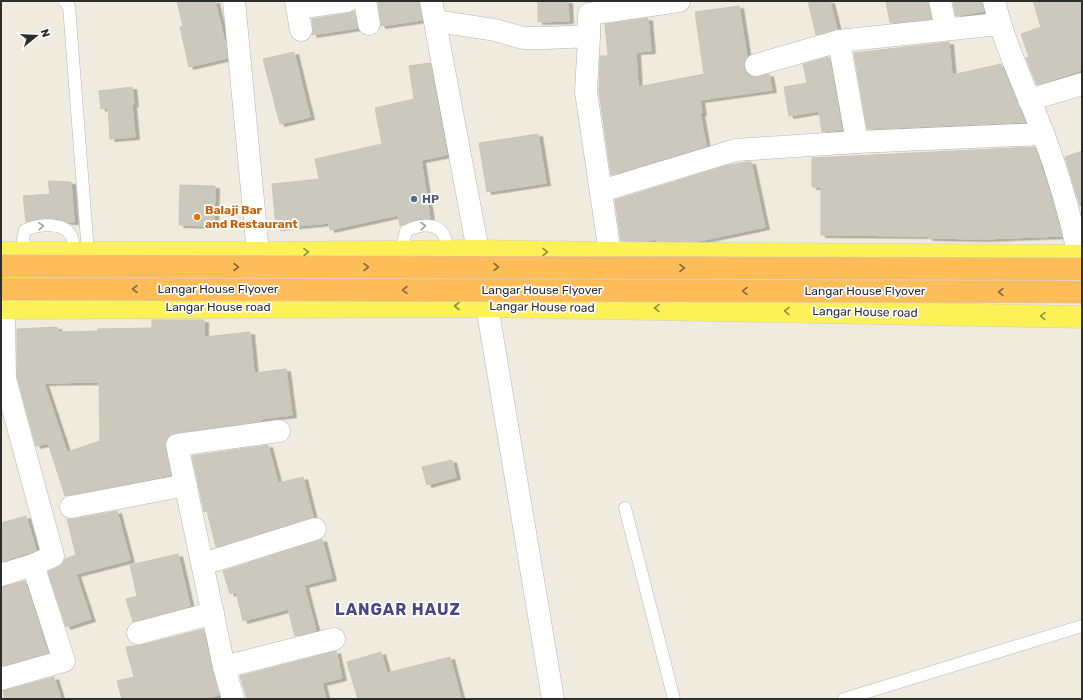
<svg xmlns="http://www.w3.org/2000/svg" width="1083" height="700" viewBox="0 0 1083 700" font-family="Rubik,sans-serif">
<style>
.building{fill:#cbc9bd;stroke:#cbc7b7;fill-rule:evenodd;filter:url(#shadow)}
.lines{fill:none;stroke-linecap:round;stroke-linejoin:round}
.lane-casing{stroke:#b2b3c1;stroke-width:13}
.street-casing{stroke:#b2b3c1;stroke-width:23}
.secondary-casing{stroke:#b2b3c1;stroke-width:23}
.primary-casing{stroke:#cdcdcd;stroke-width:23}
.lane{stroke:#fff;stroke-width:12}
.street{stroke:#fff;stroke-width:22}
.secondary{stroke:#fff;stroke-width:22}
.primary{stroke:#fcf156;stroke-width:22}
.highway-bridge-casing{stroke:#cdcdcd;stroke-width:23;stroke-linecap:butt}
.highway-bridge{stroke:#ffbd5a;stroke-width:22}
.oneway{stroke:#a0a0a0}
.oneway2{stroke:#948f42}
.oneway3{stroke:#8c6e41}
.service-dot{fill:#5c6f8a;stroke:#fff;stroke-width:1.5}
.food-dot{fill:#e8710a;stroke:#fff;stroke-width:1.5}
.labels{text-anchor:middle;stroke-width:3.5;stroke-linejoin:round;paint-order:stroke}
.service-label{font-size:12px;font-weight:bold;fill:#4e5e75;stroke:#fff;text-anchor:start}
.food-label{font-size:12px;font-weight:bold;fill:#c56008;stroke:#fff;text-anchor:start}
.street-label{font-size:12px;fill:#2d2d2d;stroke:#fff}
.district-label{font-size:16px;font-weight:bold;letter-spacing:1px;fill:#484982;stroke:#fff}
</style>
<defs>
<filter id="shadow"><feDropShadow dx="4.5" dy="2.5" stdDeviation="0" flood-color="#0004"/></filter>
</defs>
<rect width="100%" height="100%" fill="#efebde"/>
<g class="building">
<path d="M177,1H215L226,46L227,58L189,67L180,27L183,26Z"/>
<path d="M378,1H419L422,20L381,26Z"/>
<path d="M538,1H568L569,21L538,22Z"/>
<path d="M808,1H830L837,29L816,35Z"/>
<path d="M886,1H928L931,19L890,23Z"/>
<path d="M953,1H982L984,11L956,16Z"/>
<path d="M1033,1H1082V70L1037,85L1026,58L1029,57L1021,34L1041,27Z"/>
<path d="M739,6L747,57L744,62V69L748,74L753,77L769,74L772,90L700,100L702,113H700L706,146L611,175L599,91L600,56H608L605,24L648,18L651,51L636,52L638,87L704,74L695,12Z"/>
<path d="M354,11L357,28L312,35L313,28L312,19L349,13Z"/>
<path d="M949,42L952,75L1001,64L1025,122L867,129L854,53Z"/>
<path d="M294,52L310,117L280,124L263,59Z"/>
<path d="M829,57L842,130L822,132L819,111L789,116L784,87L807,83L803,64Z"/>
<path d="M430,63L447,155L421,160L430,218H421L412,221L400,226L398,215L330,230L329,223L276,228L272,184L319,179L315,159L382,144L375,108L414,99L409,66Z"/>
<path d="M132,87L134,104L132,105L135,137L110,139L108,108L101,109L99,91Z"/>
<path d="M538,134L546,183L487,192L479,143Z"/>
<path d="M1035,147L1051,197L1062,236L984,239L928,238V236L821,235V187H812V158Z"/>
<path d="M1082,151V205L1080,206L1065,157Z"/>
<path d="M746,162H751L765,227L699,241H656V239L645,241H621L615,200L725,166Z"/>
<path d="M48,181L71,182L74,222H68L57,218H48L26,222L23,196L50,194Z"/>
<path d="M180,185L215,186L214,226L179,225Z"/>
<path d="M152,320H204V337L250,332L254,373L286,369L292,415L261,419V421L175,433L169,436L165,441V448L171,475L65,496L48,443L36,446L17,377V329L57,327L58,332L98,331V329L152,328ZM99,382L100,441L67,452L44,383Z"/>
<path d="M268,445L278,483L303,477L313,517L216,547L207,511L204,512L203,506L192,456Z"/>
<path d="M452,460L456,477L427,485L422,467Z"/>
<path d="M117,511L130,560L76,574L91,619L66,627L48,572L58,567L62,564L65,559L76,555L67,519H73Z"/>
<path d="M26,516L36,550L1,562V523Z"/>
<path d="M322,539L332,578L304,585L316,631L295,636L288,609L243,621L236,592L230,594L223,571Z"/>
<path d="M178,554L190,606L133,622L126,599L137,596L130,565Z"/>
<path d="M25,581L48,653L1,666V587Z"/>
<path d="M203,629L212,670L219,695L204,699H122L117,681L134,677L126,647L141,645Z"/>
<path d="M336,651L342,678L322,683L326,699H247L240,676Z"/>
<path d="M381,652L387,673L450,657L461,699H358L347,662Z"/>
<path d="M54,677L61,699H5L3,691Z"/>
</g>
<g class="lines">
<defs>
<g id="lane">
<path d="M64,1L69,6L88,253"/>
<path d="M401,251L406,231C427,221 447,223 447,251"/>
<path d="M25,252L23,239L25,230C37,225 61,221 70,234C74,239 74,247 75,253"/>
<path d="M625,508L674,699"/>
<path d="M844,699L1082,626"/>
</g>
<g id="street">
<path d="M234,1L258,253"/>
<path d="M296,1L301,30"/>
<path d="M365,1L369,24"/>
<path d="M940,1L946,29"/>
<path d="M994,1C1005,47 1026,89 1043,133C1058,173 1070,214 1079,256"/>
<path d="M297,8L347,1"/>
<path d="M436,21L495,30L523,38H546L589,36L586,92L610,253"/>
<path d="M589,36V14L679,1"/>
<path d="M839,41L857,142"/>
<path d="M756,65L839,41L999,24"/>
<path d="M1029,100L1082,84"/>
<path d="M601,191L736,150L857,142L1043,134"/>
<path d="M71,507L186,485"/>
<path d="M203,564L315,529"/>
<path d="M1,575L33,565"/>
<path d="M138,633L213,613"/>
<path d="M224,667L334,639"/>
<path d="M1,679L64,661L33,565L53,556L5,379L4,308"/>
<path d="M233,699L224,667L177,445L279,431"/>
</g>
<g id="secondary">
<path d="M431,1L478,251"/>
<path d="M487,306L553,699"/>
</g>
<g id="primary">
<path d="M1,253H258L478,251L610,253L1082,256"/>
<path d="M1,308L487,306L1082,317"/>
</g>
</defs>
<use href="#lane" class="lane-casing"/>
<use href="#street" class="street-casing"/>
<use href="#secondary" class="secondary-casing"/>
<use href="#primary" class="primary-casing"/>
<use href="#lane" class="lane"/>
<use href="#street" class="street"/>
<use href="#secondary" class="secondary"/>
<use href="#primary" class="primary"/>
<defs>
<g id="highway-bridge">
<path d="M1,266L1082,269"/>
<path d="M1,289L1082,292"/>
</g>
</defs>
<use href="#highway-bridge" class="highway-bridge-casing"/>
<use href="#highway-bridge" class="highway-bridge"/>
</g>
<defs><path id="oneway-chevron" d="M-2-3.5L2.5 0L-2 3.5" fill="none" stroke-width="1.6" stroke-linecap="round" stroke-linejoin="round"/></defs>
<g class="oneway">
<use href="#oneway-chevron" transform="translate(41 226) rotate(-4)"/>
<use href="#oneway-chevron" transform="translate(423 226) rotate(-5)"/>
</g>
<g class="oneway2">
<use href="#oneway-chevron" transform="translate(306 252) rotate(-1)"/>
<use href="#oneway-chevron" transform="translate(545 252) rotate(1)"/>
<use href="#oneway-chevron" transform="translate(457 306) rotate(180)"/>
<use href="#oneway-chevron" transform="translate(657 308) rotate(-179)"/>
<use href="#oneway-chevron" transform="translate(787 311) rotate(-179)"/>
<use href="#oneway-chevron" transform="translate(1043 316) rotate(-179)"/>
</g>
<g class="oneway3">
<use href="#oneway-chevron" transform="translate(236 267)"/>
<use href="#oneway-chevron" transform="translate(366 267)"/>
<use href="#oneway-chevron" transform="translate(496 267)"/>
<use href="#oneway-chevron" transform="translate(682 268)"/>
<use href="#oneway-chevron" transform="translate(135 289) rotate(-180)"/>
<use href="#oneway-chevron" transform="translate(405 290) rotate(-180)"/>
<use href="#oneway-chevron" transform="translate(745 291) rotate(-180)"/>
<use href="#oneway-chevron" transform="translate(1001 292) rotate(-180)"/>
</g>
<circle class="service-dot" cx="414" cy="199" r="4"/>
<circle class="food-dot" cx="197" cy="217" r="4"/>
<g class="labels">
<g class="service-label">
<text x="422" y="203">HP</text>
</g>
<g class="food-label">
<text x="205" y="214">Balaji Bar<tspan x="205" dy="14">and Restaurant</tspan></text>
</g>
<g class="street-label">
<text x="218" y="293">Langar House Flyover</text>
<text x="542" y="294">Langar House Flyover</text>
<text x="865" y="295">Langar House Flyover</text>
<text x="218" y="311">Langar House road</text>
<text transform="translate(542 307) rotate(1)" y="4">Langar House road</text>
<text transform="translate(865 312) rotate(1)" y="4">Langar House road</text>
</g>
<g class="district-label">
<text x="398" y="615">LANGAR HAUZ</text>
</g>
</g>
<rect width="1083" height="700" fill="none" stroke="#2d2d2d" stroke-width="4"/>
<g transform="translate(36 36) rotate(72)" stroke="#ffffff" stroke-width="3" paint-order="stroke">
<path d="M0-3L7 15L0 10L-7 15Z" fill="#2d2d2d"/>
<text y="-6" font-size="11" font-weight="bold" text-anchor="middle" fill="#2d2d2d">N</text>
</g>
</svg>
